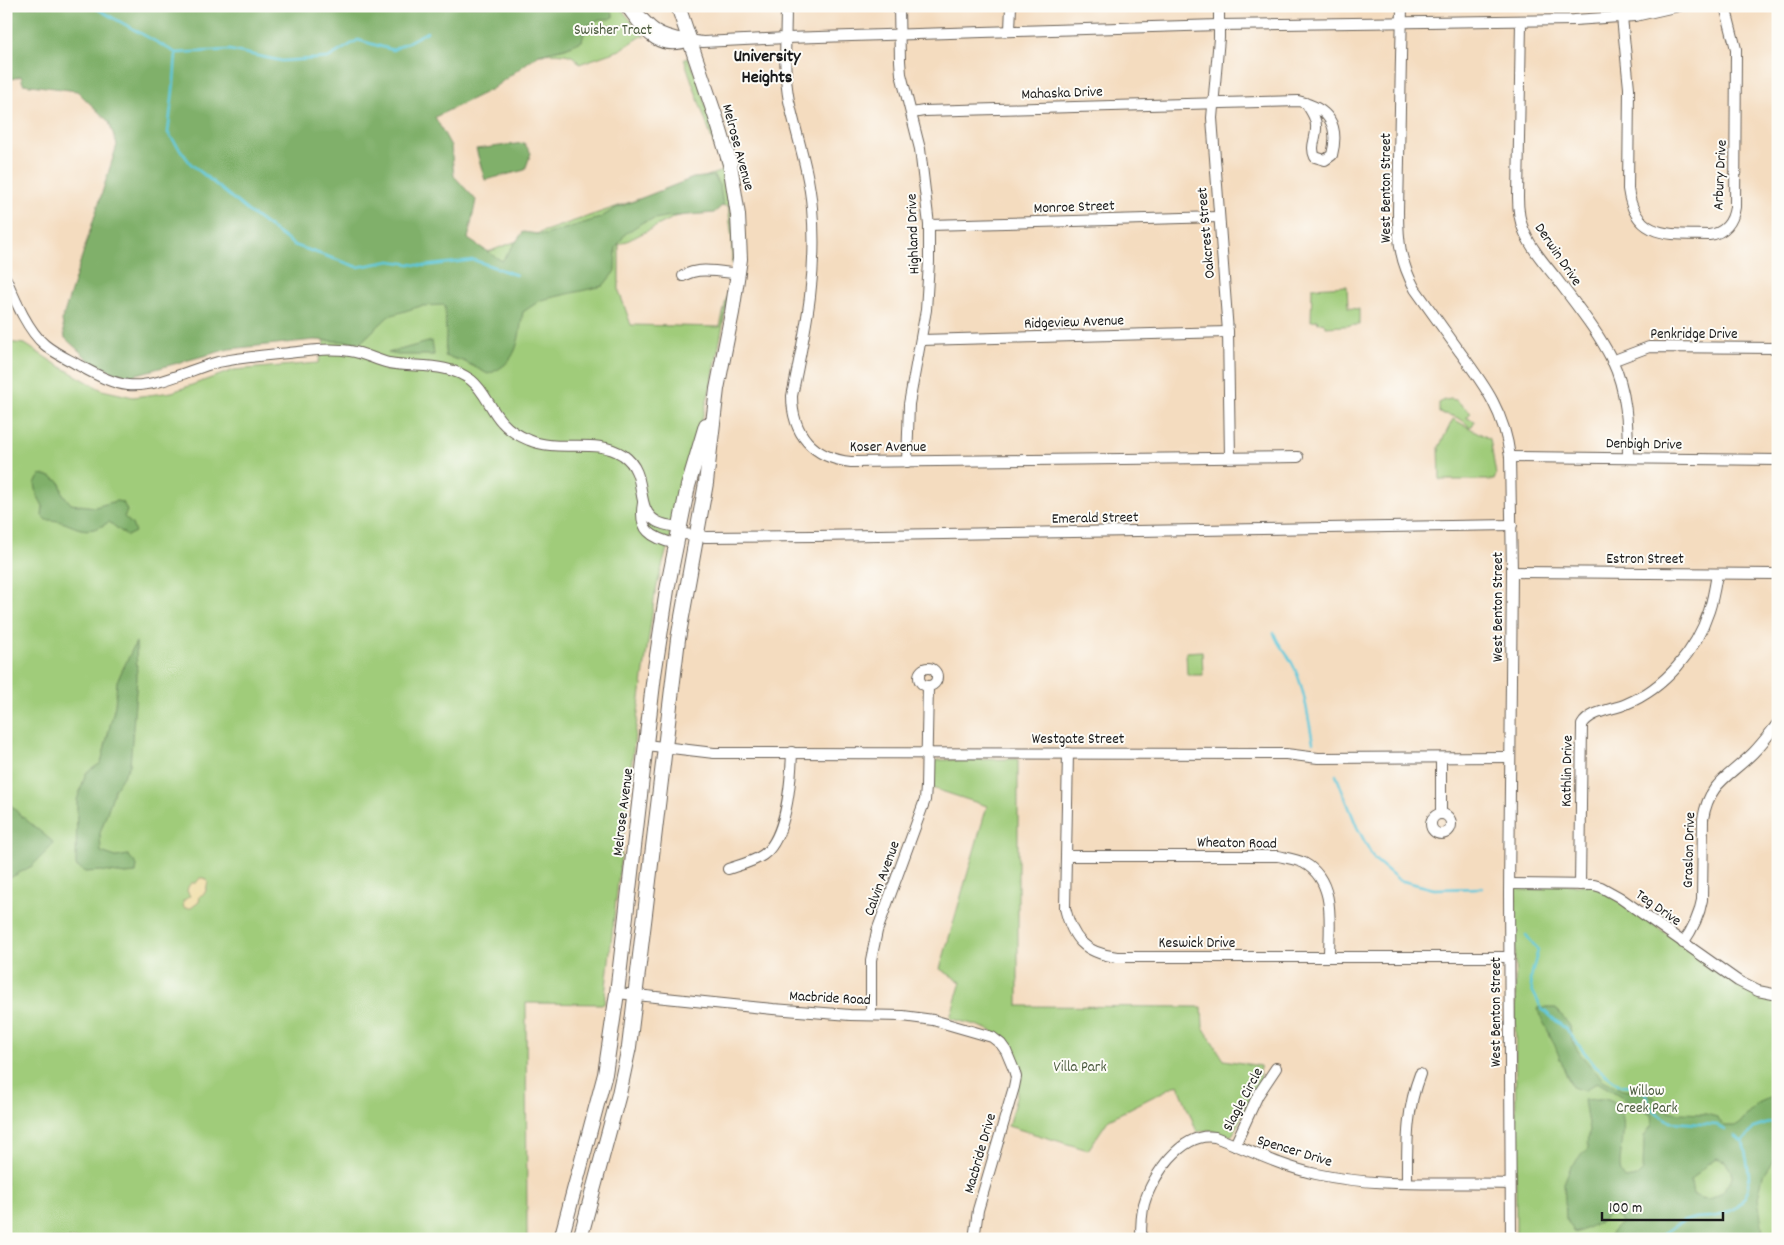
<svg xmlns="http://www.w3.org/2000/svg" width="1784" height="1245" viewBox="0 0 1784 1245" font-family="Dekko,sans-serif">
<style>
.green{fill:#a0cc7a;stroke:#5e744b}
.forest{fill:#80b06a;stroke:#4e6643;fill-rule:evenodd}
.sand{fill:#eeda9e;stroke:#857b5d}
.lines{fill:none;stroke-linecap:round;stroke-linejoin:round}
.stream{stroke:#5fc8db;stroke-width:2.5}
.minor-casing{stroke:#685f55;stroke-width:12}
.major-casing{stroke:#685f55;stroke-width:16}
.minor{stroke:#fff;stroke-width:10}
.major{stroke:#fff;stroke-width:14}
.labels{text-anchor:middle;stroke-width:4;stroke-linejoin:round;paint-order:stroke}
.park-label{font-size:15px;fill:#4a5a3d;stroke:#fdfcf7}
.street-label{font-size:15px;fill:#1c1c1c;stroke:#fdfcf7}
.quarter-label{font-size:18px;font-weight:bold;fill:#1c1c1c;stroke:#fdfcf7}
</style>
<rect width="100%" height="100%" fill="#fdfcf7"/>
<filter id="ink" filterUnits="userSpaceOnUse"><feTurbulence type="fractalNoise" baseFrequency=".02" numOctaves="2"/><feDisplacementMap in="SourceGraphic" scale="10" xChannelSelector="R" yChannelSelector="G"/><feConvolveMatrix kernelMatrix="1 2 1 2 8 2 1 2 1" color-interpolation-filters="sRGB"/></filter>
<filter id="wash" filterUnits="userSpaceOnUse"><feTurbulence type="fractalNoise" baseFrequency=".0096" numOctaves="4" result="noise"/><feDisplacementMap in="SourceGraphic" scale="20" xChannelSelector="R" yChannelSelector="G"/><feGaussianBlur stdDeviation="1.12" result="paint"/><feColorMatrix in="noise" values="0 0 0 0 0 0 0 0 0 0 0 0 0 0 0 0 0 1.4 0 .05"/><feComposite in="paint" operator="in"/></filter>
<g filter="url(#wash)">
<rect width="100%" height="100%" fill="#f4dcbf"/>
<g class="green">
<path d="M529,6H616L622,10L645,37L642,36L620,50L579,64C574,50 552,54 539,54L565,48L582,41Z"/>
<path d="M688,58L699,82L716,141L715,148L684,59Z"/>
<path d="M719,162L722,164L725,171L734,235V262L732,264V239L728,205L675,217L619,245V291L631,325L720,327L730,282L731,284L712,382L655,593L635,734L604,1004L526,1003L527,1239H6V342L25,344L54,363L102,390L133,397L172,392L234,370L318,363L336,309L533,235L722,171Z"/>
<path d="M1347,286L1348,308L1359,309V325L1326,327L1323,322L1318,323L1317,320L1311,321L1312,288Z"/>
<path d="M1451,399L1456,400L1471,413L1467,417V418L1475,421L1472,426L1469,427C1462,417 1450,415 1439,413V403L1445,400Z"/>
<path d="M1453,419L1490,439L1496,475L1494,480H1440L1439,447Z"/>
<path d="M1202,651L1203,675H1187L1186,652Z"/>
<path d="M1018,759V1006L1202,1007L1203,1027L1224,1060L1260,1066L1261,1079L1233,1134L1231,1136L1209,1130L1197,1132L1178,1084L1109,1119L1088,1150L1008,1126C1016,1098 1027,1071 1009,1045C1004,1038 995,1032 987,1029C975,1024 962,1022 950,1018L961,982L940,969L987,806L932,788L933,764L937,760Z"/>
<path d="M1515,884L1594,885L1738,981L1778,995V1239H1516Z"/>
</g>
<g class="forest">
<path d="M6,6H604L613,13V17L609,19H600L586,26L582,41L565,48L539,54L492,89L435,117L451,146L454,176L476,200L468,239L502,261L523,232L545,235L600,218L616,208L693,178L714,176L720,187L723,205L714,213L664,217L643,222L625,234L616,248L615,271L603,286L541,300L523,312C518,341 519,363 488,374L463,361L445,356L446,334L445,305L421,306L389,316L361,342L314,340L229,349L130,376L112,372L89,360L65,338L62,320L117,145L109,122L77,91L23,84L21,76L6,81Z"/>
<path d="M524,143L531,153L525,170L485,180L476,149Z"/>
<path d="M432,341L434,355H398L388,353Z"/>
<path d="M41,474L51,477L60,482L63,494L71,504L95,507L116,501L123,502L127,511L124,517L132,524L135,532L127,536L109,522C80,541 73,519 46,520L42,516L43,506L37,495L35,483Z"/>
<path d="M136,642L137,678L130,765L115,789L100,833L101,852L116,857L128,855L137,865L136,873L126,874L101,871L85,872L76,866L77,800L86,773L101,763L115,705L117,681Z"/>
<path d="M6,799L18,813L53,842L52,846L32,866L6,880Z"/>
<path d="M1537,1008H1556L1570,1026L1572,1041L1580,1054L1603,1080L1622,1090L1640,1092L1653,1096L1669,1111L1680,1113L1706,1114L1717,1117L1725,1126H1737L1758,1103L1778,1094V1154L1763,1175L1758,1198L1764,1239H1606L1621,1223L1619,1218L1610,1213C1600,1223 1588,1228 1575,1233L1566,1219L1564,1183L1571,1166L1588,1148L1589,1130L1584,1100C1590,1100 1598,1098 1604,1099C1639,1105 1615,1155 1621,1173C1622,1174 1624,1178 1625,1179L1637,1177L1643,1171L1644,1136L1652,1125L1651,1114L1597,1082L1584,1091L1572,1087C1563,1070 1558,1050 1549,1033C1545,1024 1540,1018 1537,1008ZM1716,1158L1725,1161C1727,1165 1731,1170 1732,1175C1732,1179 1729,1183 1727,1186C1718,1199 1707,1202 1693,1195L1691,1181L1707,1164Z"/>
</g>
<path class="sand" d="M200,878H204L208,882L205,893L200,896L199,902L191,908H184L183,901L190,896L187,891L188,887L191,883H196Z"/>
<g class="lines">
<g class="stream">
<path d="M92,6L176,53L174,82L168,133L191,164L249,212L294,245L358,267L390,261L424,266L474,260L516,275"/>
<path d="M176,53L229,50L282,61L328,58L358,40L393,50L427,32"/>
<path d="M1274,633C1279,648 1286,651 1292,663C1304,685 1308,717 1313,742"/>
<path d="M1336,775L1357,827L1374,859L1399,880L1434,889L1482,888"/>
<path d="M1526,935L1538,950L1530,981L1532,990L1542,1009L1567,1030L1596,1067L1621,1086L1638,1087L1647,1095L1650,1108L1670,1122L1717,1125L1725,1130"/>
<path d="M1734,1136L1743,1142"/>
<path d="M1659,1239C1669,1228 1680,1221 1695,1218C1700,1217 1706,1218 1711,1217C1729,1215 1746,1204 1749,1185C1750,1170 1746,1156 1743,1142L1754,1128L1778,1120"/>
</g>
</g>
</g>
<g filter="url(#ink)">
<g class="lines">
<defs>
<g id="minor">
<path d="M625,6C644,30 655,53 690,41"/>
<path d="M626,6C639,11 641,17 651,26C661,36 689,41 703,42L786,38L1219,25L1574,20L1635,16L1679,6"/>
<path d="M786,6C786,37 783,70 789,101C797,137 809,171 812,208C818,275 805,332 792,396C792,434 813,458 851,462L1298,457"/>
<path d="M899,6L900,61L901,74L920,149L929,225V262L926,310L909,404L907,462"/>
<path d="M1219,6V38L1212,118L1228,332L1230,457"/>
<path d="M1402,6L1398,211C1398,242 1400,261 1415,289C1430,310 1445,331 1460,352C1485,386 1505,413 1510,457L1512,572L1509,894L1511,1239"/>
<path d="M1622,17L1629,88L1628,189C1635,240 1670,234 1709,235C1725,233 1733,222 1735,207L1736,49L1725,6"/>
<path d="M1521,22L1518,197C1518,208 1519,220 1524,231C1531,248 1544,263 1556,278C1576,305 1597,330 1612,360C1627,391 1628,425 1628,458"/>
<path d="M1010,30L1011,6"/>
<path d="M912,113L924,111L1298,101C1328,108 1340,124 1332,155L1325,160L1315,157C1310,146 1316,140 1316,129C1317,119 1311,111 1306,103"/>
<path d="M929,225L1219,217"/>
<path d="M683,276C698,266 721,272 739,274"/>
<path d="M6,279C15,300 28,331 45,345C56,354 68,359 80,366C95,374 111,383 128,385C156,388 191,369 218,362C237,358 258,356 278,354C302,352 327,347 350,351C364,353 376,360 389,363C417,368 447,362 471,380C485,391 490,409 502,422C509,430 519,436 529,440C559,453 595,437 623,455C650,474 633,507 656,521C662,525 671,526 679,527"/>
<path d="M921,340L1228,332"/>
<path d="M1612,361L1649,347L1778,348"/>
<path d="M1510,457L1778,460"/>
<path d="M643,503C638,530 651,538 676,544"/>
<path d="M678,533L706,537L813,536L1512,525"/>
<path d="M1512,572L1778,574"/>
<circle cx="928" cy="677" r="9"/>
<path d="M646,745L714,753L1286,754L1318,758L1510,757"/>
<path d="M1068,753L1065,908C1072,938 1084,953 1117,957H1510"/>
<path d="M1441,758V813"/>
<circle cx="1441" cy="824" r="10"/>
<path d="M1067,856H1278C1287,858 1296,859 1304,863C1337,881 1329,926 1329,957"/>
<path d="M728,869C740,865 753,862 763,855C787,838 791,779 792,752"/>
<path d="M1510,884L1594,885L1601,887L1619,897L1738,981L1758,991L1778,995"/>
<path d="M1580,885L1582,725C1590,711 1612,710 1626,704C1665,688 1696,651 1709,611C1713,599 1715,586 1717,574"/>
<path d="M1683,943C1693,929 1699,917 1702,900L1703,819C1709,782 1729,777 1753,753C1762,744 1770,733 1778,723"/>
<path d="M617,993L773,1009L850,1015L903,1016L933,1020L992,1037L1001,1044L1006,1051L1014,1070L1016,1077L1014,1087L978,1210L974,1239"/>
<path d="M871,1015V960L877,931L925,800L926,787L928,686"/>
<path d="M1235,1145L1258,1095L1276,1068"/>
<path d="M1407,1183C1407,1145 1406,1110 1420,1074"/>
<path d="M1141,1239C1141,1227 1141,1215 1144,1204C1152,1176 1182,1131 1215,1137C1249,1150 1280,1166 1316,1174C1379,1188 1445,1182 1510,1184"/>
</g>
<g id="major">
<path d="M561,1239L605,1074L617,993L654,675L667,590L688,486L706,425"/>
<path d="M580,1239L619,1094L629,1047L678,639L706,483L717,389L732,313L740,259L738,215L730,164L719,127L678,6"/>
</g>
</defs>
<use href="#minor" class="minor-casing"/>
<use href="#major" class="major-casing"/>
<use href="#minor" class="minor"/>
<use href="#major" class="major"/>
</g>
</g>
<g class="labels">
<g class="park-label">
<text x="613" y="34">Swisher Tract</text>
<text x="1080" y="1071">Villa Park</text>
<text x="1647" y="1095">Willow<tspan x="1647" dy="17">Creek Park</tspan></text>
</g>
<g class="street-label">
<text transform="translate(1062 92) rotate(-2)" y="5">Mahaska Drive</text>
<text transform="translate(739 147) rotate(75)" y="5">Melrose Avenue</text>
<text transform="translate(1719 175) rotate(-87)" y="5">Arbury Drive</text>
<text transform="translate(1385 188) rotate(-90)" y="5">West Benton Street</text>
<text transform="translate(1074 206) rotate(-2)" y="5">Monroe Street</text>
<text transform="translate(1205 233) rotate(-95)" y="5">Oakcrest Street</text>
<text transform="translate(912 234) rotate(-92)" y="5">Highland Drive</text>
<text transform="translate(1559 254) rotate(56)" y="5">Derwin Drive</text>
<text transform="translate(1074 321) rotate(-2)" y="5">Ridgeview Avenue</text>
<text x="1694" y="338">Penkridge Drive</text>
<text transform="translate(1644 443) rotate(1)" y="5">Denbigh Drive</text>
<text x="888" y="451">Koser Avenue</text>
<text transform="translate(1095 517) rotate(-1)" y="5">Emerald Street</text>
<text x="1645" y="563">Estron Street</text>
<text transform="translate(1497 607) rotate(-90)" y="5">West Benton Street</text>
<text x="1078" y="743">Westgate Street</text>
<text transform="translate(1566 771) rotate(-89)" y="5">Kathlin Drive</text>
<text transform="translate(622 812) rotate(-83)" y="5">Melrose Avenue</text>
<text transform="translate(1237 842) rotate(1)" y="5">Wheaton Road</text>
<text transform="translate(1688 850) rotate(-88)" y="5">Graslon Drive</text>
<text transform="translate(881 878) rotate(-70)" y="5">Calvin Avenue</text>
<text transform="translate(1659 907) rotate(35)" y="5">Teg Drive</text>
<text x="1197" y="947">Keswick Drive</text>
<text transform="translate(830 997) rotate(3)" y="5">Macbride Road</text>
<text transform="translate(1495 1012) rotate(-90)" y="5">West Benton Street</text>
<text transform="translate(1242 1099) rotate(-62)" y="5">Slagle Circle</text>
<text transform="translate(1295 1150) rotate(17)" y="5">Spencer Drive</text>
<text transform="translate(979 1153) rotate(-74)" y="5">Macbride Drive</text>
</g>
<g class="quarter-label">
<text x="767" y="61">University<tspan x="767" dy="21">Heights</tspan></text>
</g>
</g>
<rect width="1784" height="1245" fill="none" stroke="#fdfcf7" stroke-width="25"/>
<path d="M1602 1212v8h121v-8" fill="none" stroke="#1c1c1c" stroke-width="2.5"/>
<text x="1609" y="1212" font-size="15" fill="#1c1c1c" stroke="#fdfcf7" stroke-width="4" paint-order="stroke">100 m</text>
</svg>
